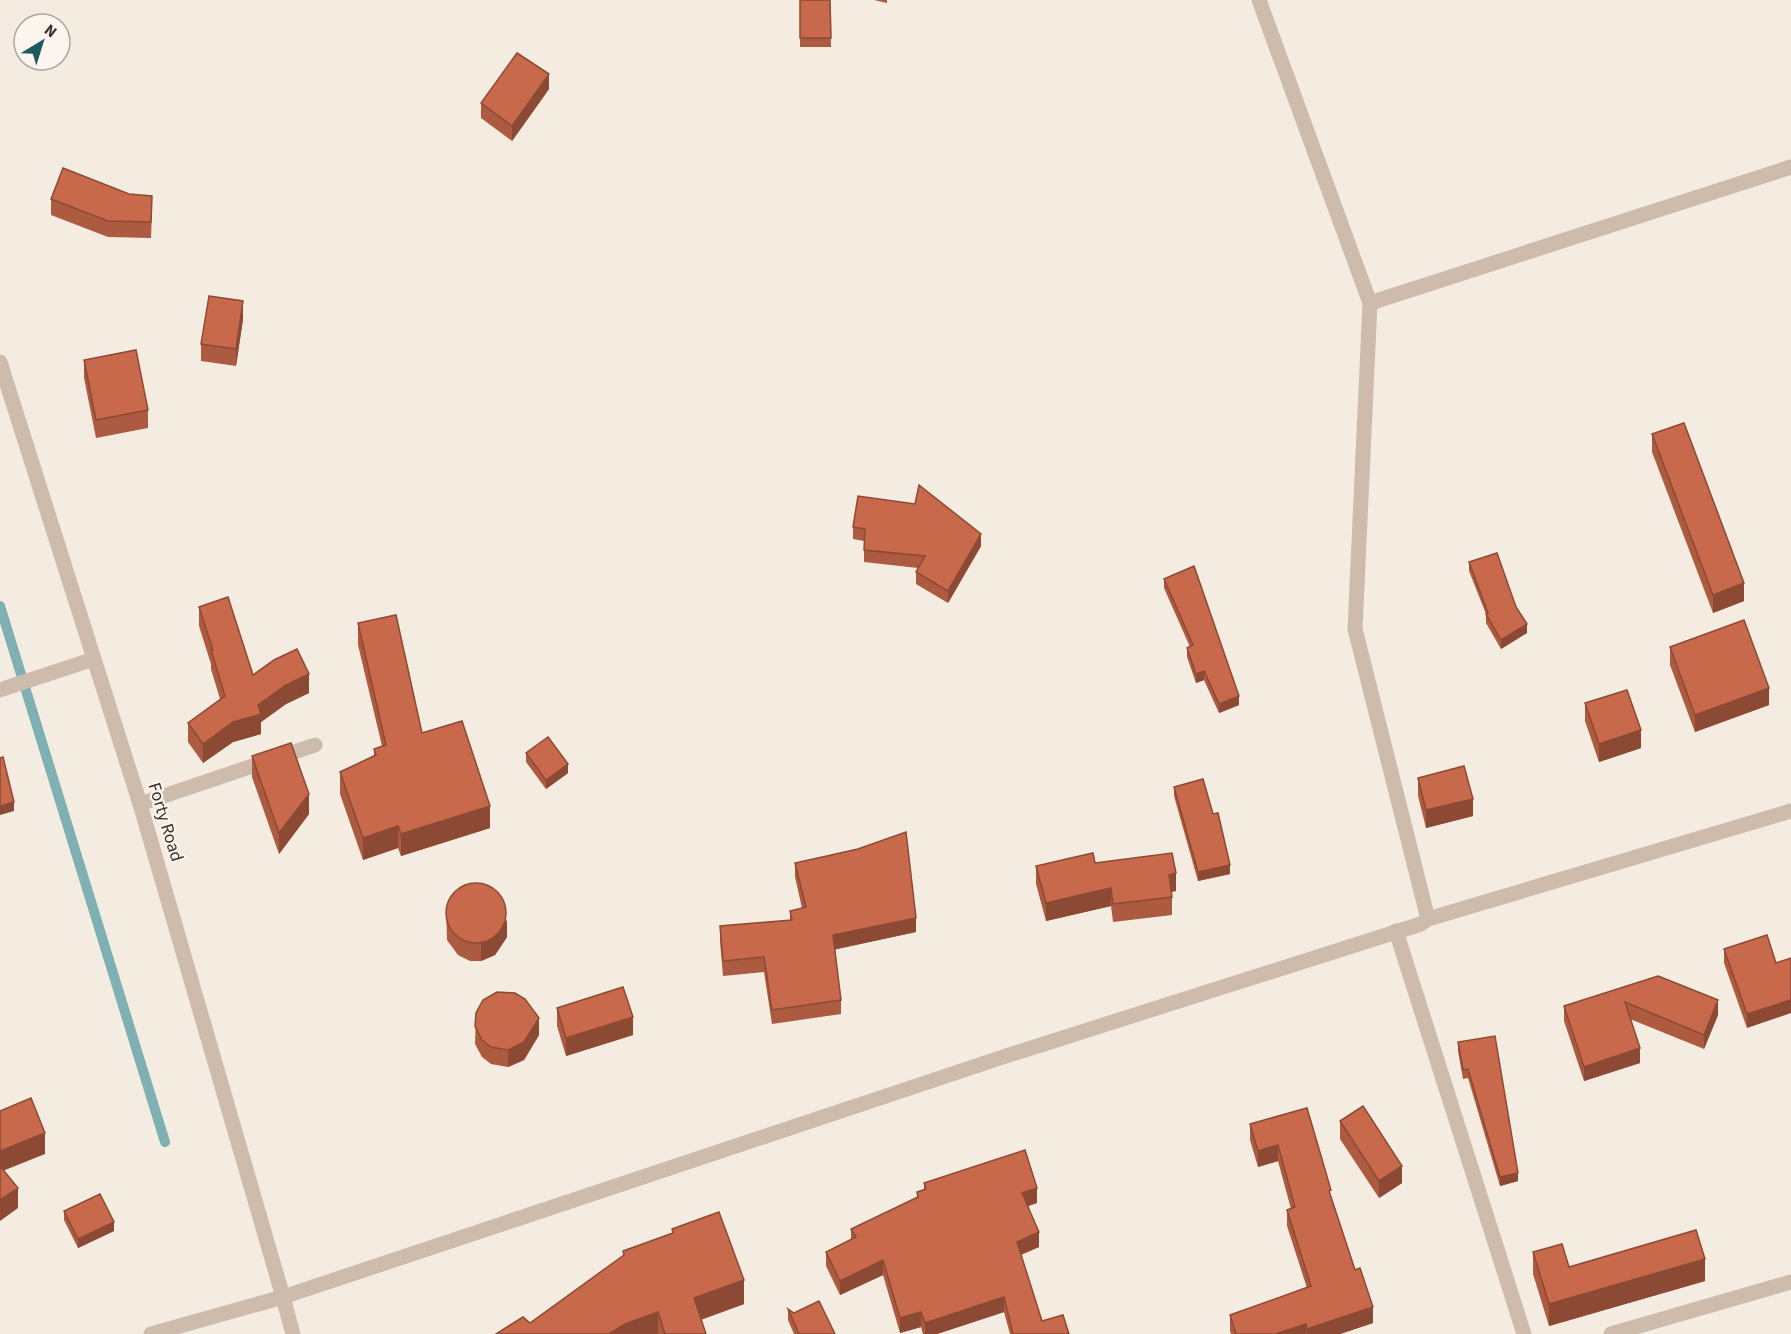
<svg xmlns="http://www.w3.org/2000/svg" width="1791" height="1334" viewBox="0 0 1791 1334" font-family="'Source Sans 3',sans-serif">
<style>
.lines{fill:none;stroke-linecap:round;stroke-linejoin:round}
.stream{stroke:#7fb0b2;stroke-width:10}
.service{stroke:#cdbbac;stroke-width:15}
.minor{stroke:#cdbbac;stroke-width:15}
.tertiary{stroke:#cdbbac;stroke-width:15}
.wall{fill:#ac5a40}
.shaded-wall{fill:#8c4a34}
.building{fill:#c8694b;stroke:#8c4a34;stroke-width:1.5}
.labels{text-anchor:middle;stroke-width:4.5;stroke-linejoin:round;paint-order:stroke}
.street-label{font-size:18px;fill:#3b302b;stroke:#fbf5ee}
</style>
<rect width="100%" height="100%" fill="#f4ebe1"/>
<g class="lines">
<path class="stream" d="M0,606L165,1142"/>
<path class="service" d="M140,804L315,745"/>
<g class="minor">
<path d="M1259,0L1370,303L1355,629L1428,919"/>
<path d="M1370,303L1791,167"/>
<path d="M0,362L140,804L283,1297"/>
<path d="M0,690L94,659"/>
<path d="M1396,931L1524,1334"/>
<path d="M1611,1334L1791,1282"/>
</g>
<g class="tertiary">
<path d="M283,1297L293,1334"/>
<path d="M151,1334L283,1297L1009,1055L1421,924L1428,919L1791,811"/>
</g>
</g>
<g class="wall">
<path d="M800,0H830L831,47H800Z"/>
<path d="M874,0H887V3Z"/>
<path d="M549,89L512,141L481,118V103Z"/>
<path d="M51,199L152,211L151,238L108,237L51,215Z"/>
<path d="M243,319L236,366L201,361V344Z"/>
<path d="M84,360L148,410V428L96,438L84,378Z"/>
<path d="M1652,434L1744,601L1713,613L1652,452Z"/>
<path d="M853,527L981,546L948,603L916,584V572L918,568L864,562V541L853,539Z"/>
<path d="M1469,562L1516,607L1527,633L1501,649L1486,623V614L1469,571Z"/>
<path d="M1164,579L1239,705L1219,713L1204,680L1196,683L1187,657V648L1190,647L1164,588Z"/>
<path d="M199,607L253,675L309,693L286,704L261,722V734L233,742L203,763L188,742V723L220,699L211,669V664L199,626Z"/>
<path d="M358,623L422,733L490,828L401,856L398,848L363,860L340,794V772L374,756V749L382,746L358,645Z"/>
<path d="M1670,647L1769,705L1695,732L1670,665Z"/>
<path d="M1585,703L1641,748L1599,762L1585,721Z"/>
<path d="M526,753L568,773L546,789L526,762Z"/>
<path d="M252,756L309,814L279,854L252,777Z"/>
<path d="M1418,778L1473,816L1426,828L1418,796Z"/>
<path d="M1174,787L1230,874L1198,881L1174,796Z"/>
<path d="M795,863L916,932L835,949L841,1000V1014L772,1024L764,972L723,976L720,941V926L790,920V911L802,908L795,877Z"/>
<path d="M1095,863L1176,891L1172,892V915L1113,922L1111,906L1046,921L1036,884V866Z"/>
<path d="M446,908L507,937L495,955L481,961H470L458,955L447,940Z"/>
<path d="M1767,935L1747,1028L1724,963V949Z"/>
<path d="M1658,976L1718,1015L1704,1049L1630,1019L1640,1063L1584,1081L1564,1021V1006Z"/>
<path d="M557,1008L633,1035L566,1056L557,1026Z"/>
<path d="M476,1013L539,1035L524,1060L508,1067L491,1064L482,1057L475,1044Z"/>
<path d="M1458,1042L1518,1181L1500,1186L1468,1078L1463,1079L1458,1051Z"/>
<path d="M1307,1108L1331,1196L1373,1323L1340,1334H1231L1230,1331V1315L1307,1288L1287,1226V1210L1291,1209L1278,1161L1258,1167L1250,1140V1124Z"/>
<path d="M1340,1121L1402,1183L1379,1198L1340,1139Z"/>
<path d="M924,1183L1037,1203L1028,1206L1039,1247L1021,1255L1042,1321L1069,1334H1010L1004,1312L937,1334H923L921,1327L900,1333L883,1275L840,1295L826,1266V1252L851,1239V1229L917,1197V1192L924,1190Z"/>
<path d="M64,1211L114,1231L78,1248L64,1220Z"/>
<path d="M672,1229L744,1304L701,1320L706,1334H496L530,1323L623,1256V1251L672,1233Z"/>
<path d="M1533,1252L1569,1267L1705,1281L1549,1326L1533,1274Z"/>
<path d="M788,1309L794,1313L835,1334H794L788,1320Z"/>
</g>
<g class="shaded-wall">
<path d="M549,74V89L512,141V126Z"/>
<path d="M243,301V319L236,366V349Z"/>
<path d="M981,534V546L948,603V591Z"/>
<path d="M1744,583V601L1713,613V595Z"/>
<path d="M1527,624V633L1501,649V640Z"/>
<path d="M1204,671V680L1196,683V674Z"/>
<path d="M309,674V693L286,704L261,722V734L233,742L203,763V744L286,685Z"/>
<path d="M1769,688V705L1695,732V715Z"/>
<path d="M1239,696V705L1219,713V704Z"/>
<path d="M1641,730V748L1599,762V744Z"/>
<path d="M568,764V773L546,789V780Z"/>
<path d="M309,794V814L279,854V833Z"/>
<path d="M1473,799V816L1426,828V810Z"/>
<path d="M14,802V811L0,815V806Z"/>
<path d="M490,806V828L401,856V834Z"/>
<path d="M398,826V848L363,860V838Z"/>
<path d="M1230,865V874L1198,881V872Z"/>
<path d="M1176,873V891L1169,892V875Z"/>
<path d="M1111,888V906L1046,921V903Z"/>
<path d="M916,918V932L833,950V935Z"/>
<path d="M507,920V937L495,955L481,961V943Z"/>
<path d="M1718,1000V1015L1704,1049V1035Z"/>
<path d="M1791,1000V1013L1747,1028V1014Z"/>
<path d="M633,1017V1035L566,1056V1038Z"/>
<path d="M539,1018V1035L524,1060L508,1067V1050Z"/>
<path d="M1640,1048V1063L1584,1081V1067Z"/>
<path d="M45,1133V1154L0,1172V1151Z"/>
<path d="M1278,1145V1161L1258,1167V1151Z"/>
<path d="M1402,1166V1183L1379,1198V1181Z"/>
<path d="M1518,1173V1181L1500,1186V1177Z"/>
<path d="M18,1188V1208L0,1221V1200Z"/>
<path d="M1037,1188V1203L1022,1208V1193Z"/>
<path d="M114,1222V1231L78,1248V1239Z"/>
<path d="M1039,1232V1247L1017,1256V1242Z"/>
<path d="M1705,1259V1281L1549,1326V1304Z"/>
<path d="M883,1260V1275L840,1295V1281Z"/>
<path d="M744,1280V1304L694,1322V1298Z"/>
<path d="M1004,1297V1312L937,1334H925V1323Z"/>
<path d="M1373,1307V1323L1340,1334H1307V1329Z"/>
<path d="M658,1312V1334H609L625,1324Z"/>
<path d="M921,1312V1327L900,1333V1318Z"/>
<path d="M1306,1324V1334H1275Z"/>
</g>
<g class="building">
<path d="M800,0H830L831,38H800Z"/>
<path d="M517,53L549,74L512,126L481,103Z"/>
<path d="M63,168L129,194L152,196L151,222L108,221L51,199Z"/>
<path d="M209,296L243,301L236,349L201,344Z"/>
<path d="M136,350L148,410L96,420L84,360Z"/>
<path d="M1684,423L1744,583L1713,595L1652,434Z"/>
<path d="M919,485L981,534L948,591L916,572L925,556L864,550L865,529L853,527L858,496L915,504Z"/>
<path d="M1497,553L1516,607L1527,624L1501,640L1486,614L1488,613L1469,562Z"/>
<path d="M1194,566L1239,696L1219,704L1204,671L1196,674L1187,648L1193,645L1164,579Z"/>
<path d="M228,597L253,675L274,660L297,649L309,674L286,685L258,705L261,714L233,722L203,744L188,723L225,696L211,650H213L199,607Z"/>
<path d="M396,615L422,733L462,721L490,806L401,834L398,826L363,838L340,772L376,755L374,749L386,745L358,623Z"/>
<path d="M1744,620L1769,688L1695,715L1670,647Z"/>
<path d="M1627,690L1641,730L1599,744L1585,703Z"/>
<path d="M548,737L568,764L546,780L526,753Z"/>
<path d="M291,743L309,794L279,833L252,756Z"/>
<path d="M3,757L14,802L0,806V758Z"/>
<path d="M1464,766L1473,799L1426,810L1418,778Z"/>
<path d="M1203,779L1213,814L1218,813L1230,865L1198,872L1174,787Z"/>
<path d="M906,832L916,918L833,935L841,1000L772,1010L764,957L723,961L720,926L792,920L790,911L806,907L795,863L858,849Z"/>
<path d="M1093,853L1095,863L1172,853L1176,873L1169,875L1172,897L1113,904L1111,888L1046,903L1036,866Z"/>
<circle cx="476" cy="913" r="30"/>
<path d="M1767,935L1776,963L1791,958V1000L1747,1014L1724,949Z"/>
<path d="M1658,976L1718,1000L1704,1035L1625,1002L1640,1048L1584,1067L1564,1006Z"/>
<path d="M623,987L633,1017L566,1038L557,1008Z"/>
<path d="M497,992L515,993L525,999L539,1018L524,1042L508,1050L491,1047L482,1040L475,1026L476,1013L483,1000Z"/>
<path d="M1495,1036L1518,1173L1500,1177L1468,1069L1463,1070L1458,1042Z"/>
<path d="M31,1098L45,1133L0,1151V1111Z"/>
<path d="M1363,1106L1402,1166L1379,1181L1340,1121Z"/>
<path d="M1307,1108L1331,1190L1329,1191L1355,1270L1360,1268L1373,1307L1307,1329L1306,1324L1275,1334H1236L1230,1315L1311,1286L1287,1210L1295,1207L1278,1145L1258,1151L1250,1124Z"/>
<path d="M1025,1150L1037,1188L1022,1193L1039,1232L1017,1242L1042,1321L1063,1315L1069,1334H1013L1004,1297L925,1323L921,1312L900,1318L883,1260L840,1281L826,1252L856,1237L851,1229L918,1197L917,1192L926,1189L924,1183Z"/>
<path d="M0,1166L18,1188L0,1200Z"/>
<path d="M100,1194L114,1222L78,1239L64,1211Z"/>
<path d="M719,1212L744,1280L694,1298L706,1334H665L658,1312L625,1324L609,1334H496L523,1317L530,1323L624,1255L623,1251L673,1233L672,1229Z"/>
<path d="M1696,1230L1705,1259L1549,1304L1533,1252L1562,1244L1569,1267Z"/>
<path d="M819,1301L835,1334H799L788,1309L794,1313Z"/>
</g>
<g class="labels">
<g class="street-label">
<text transform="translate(166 822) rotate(73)" y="6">Forty Road</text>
</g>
</g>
<g transform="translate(42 42) rotate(38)"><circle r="28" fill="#fbf5ee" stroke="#aea6a0" stroke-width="1.5"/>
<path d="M0-4.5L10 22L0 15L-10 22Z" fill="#1f5a5e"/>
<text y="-9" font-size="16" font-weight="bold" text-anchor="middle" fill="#3b302b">N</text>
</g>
</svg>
